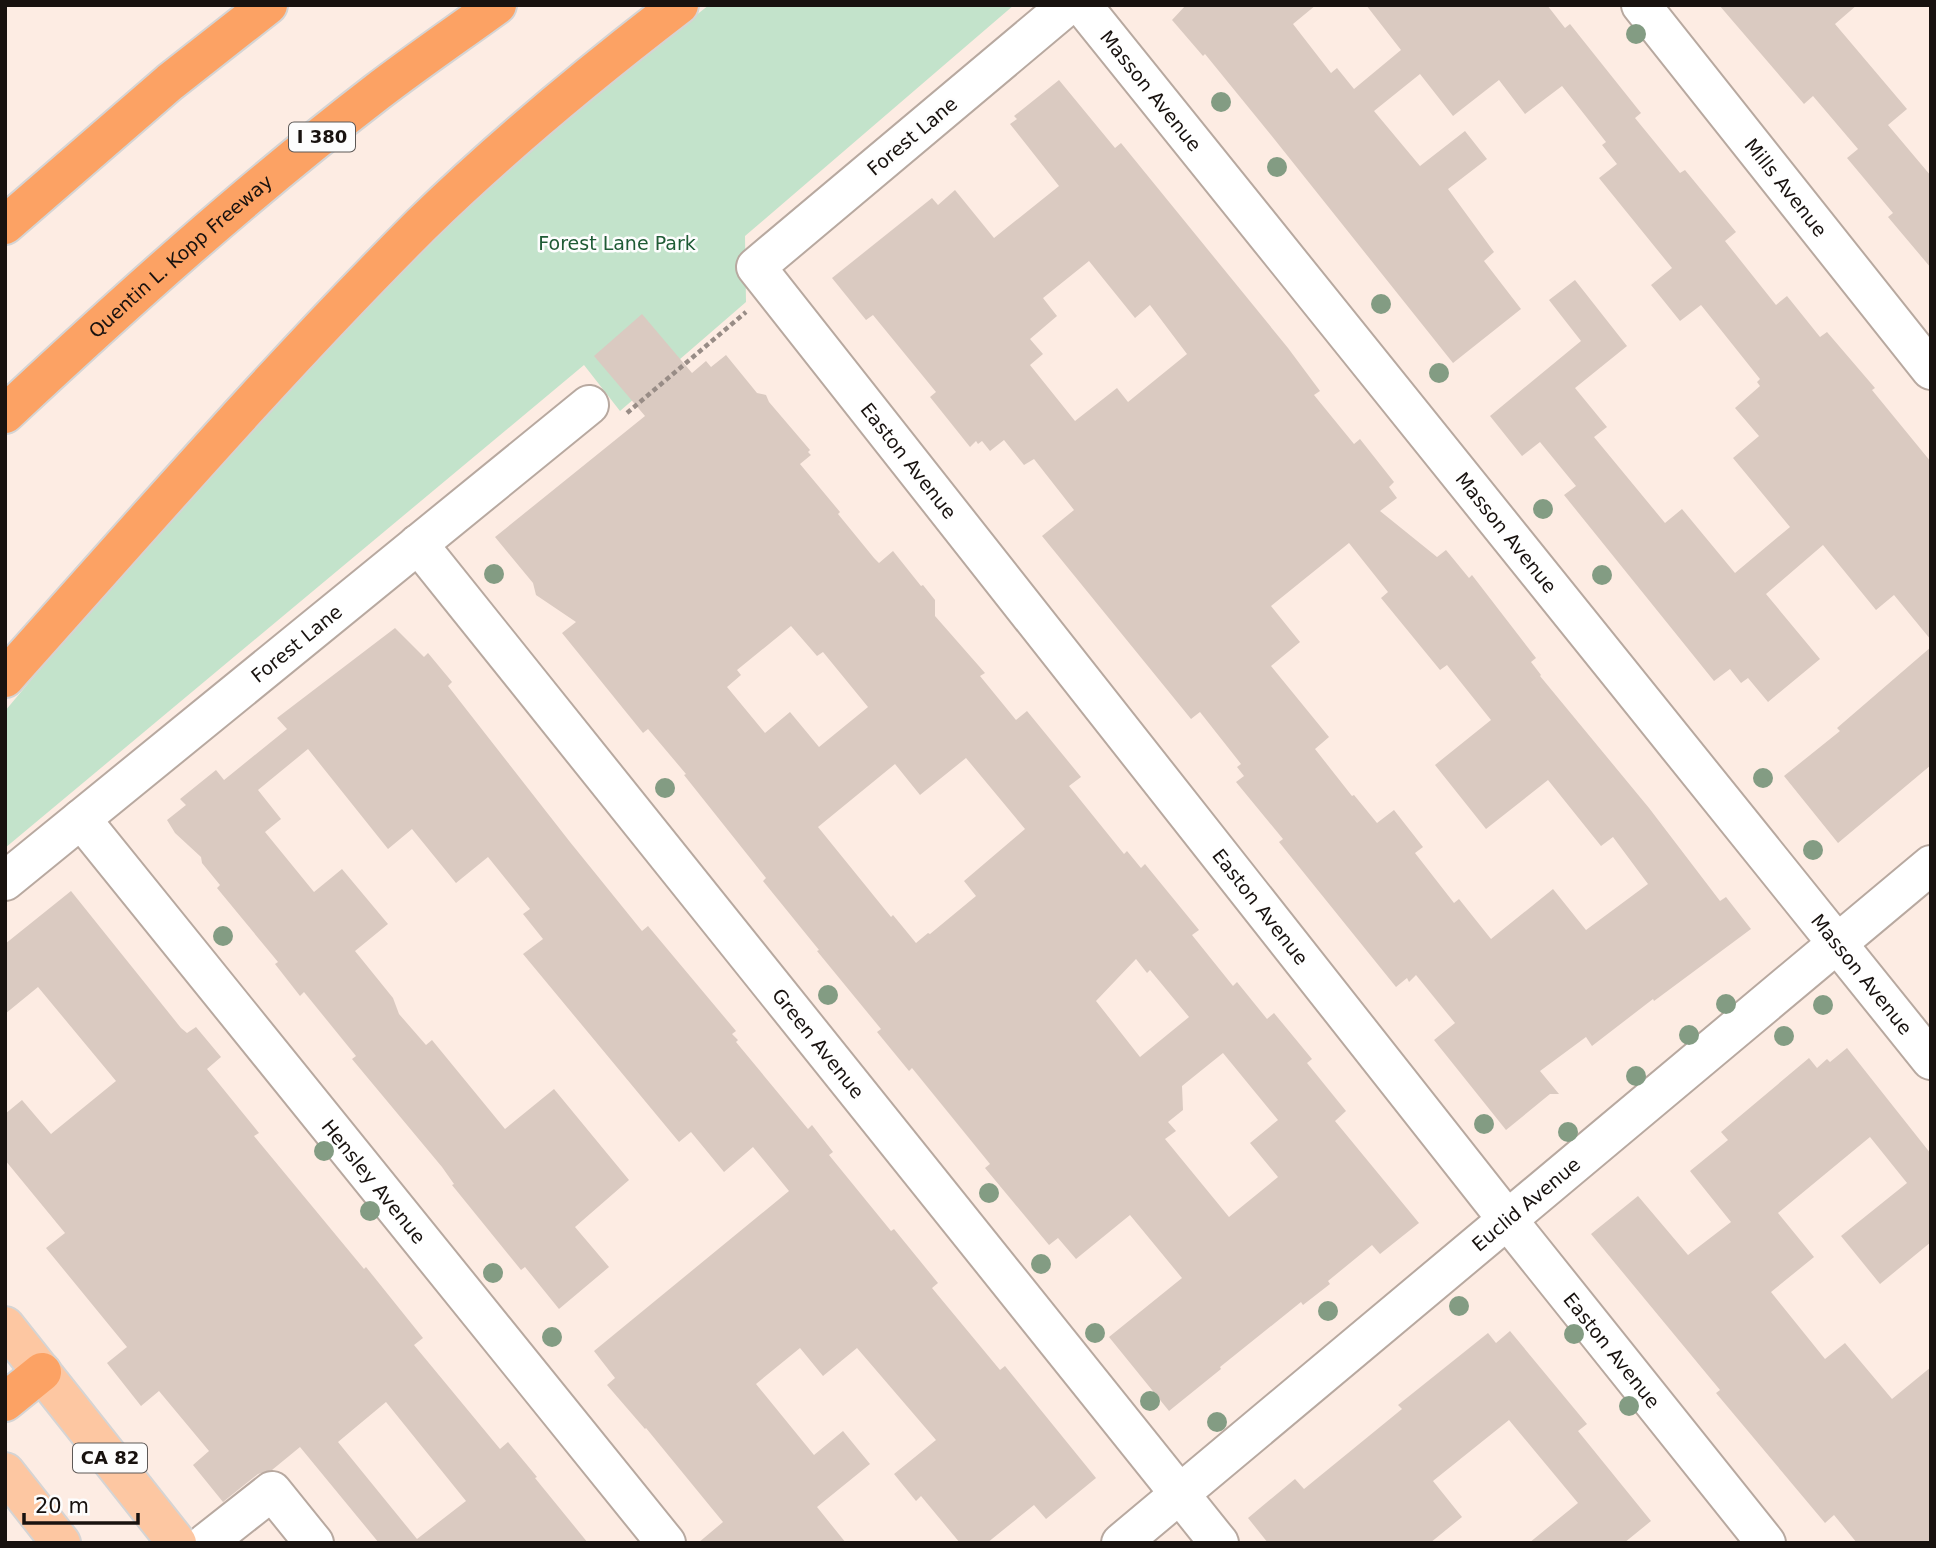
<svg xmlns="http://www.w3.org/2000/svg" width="1936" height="1548" viewBox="0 0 1936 1548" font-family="'DejaVu Sans',sans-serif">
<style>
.green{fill:#c3e3cb}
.building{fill:#dacac1;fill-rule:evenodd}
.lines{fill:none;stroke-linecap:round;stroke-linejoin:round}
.minor-casing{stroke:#b8a9a0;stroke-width:42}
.major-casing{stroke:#d5d4d4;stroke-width:42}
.highway-casing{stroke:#d5d4d4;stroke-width:42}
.path{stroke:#988c86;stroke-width:4.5;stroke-dasharray:5 3.5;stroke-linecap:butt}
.minor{stroke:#fff;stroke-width:38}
.major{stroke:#fdc7a2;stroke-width:38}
.highway{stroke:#fca264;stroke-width:38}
.tree{fill:#839c83}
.labels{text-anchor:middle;stroke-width:5;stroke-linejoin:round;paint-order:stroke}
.shield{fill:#fdfdfd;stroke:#5d5856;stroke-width:2}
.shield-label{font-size:18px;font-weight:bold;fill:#18120f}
.street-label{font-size:19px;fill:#18120f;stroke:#fdfdfd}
.park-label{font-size:19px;fill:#1f5b35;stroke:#fdfdfd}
</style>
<rect width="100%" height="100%" fill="#fdece3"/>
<path class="green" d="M709,5H1014L745,236L746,302L620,411L584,365L5,848V711L26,686L177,509L414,254L558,124Z"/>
<g class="building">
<path d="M1186,5H1316L1293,24L1331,73L1337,68L1354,89L1401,50L1366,5H1547L1565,28L1570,24L1641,113L1635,118L1680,173L1685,170L1736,232L1725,241L1776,305L1787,296L1820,337L1827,332L1875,388L1872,390L1931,462V640L1894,595L1876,610L1823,545L1766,594L1820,659L1768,702L1748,678L1741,683L1730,669L1714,681L1564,495L1576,486L1540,442L1522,456L1490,416L1581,341L1549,300L1575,280L1627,346L1575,388L1607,427L1594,437L1665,523L1682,509L1735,573L1790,527L1733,458L1759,436L1735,408L1760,386L1757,382L1760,379L1701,305L1680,321L1651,285L1672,268L1599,178L1617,164L1602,145L1606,142L1562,86L1525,114L1499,80L1453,116L1420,74L1374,111L1420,166L1465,131L1487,159L1448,189L1494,252L1484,261L1521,309L1453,363L1275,140L1205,54L1203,56L1172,20Z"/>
<path d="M1719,5H1857L1835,24L1907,109L1888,125L1931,176V268L1888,217L1893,213L1847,158L1858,149L1813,96L1804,104Z"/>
<path d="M1059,80L1115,148L1121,143L1288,348L1320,391L1314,395L1354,444L1360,439L1394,482L1389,487L1397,498L1380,511L1437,557L1446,550L1469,578L1472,575L1536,658L1531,662L1541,675L1540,676L1649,808L1720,901L1726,897L1751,929L1654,1001L1653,999L1592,1046L1586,1037L1540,1071L1559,1094H1550L1506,1130L1434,1040L1455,1023L1416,975L1409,982L1407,978L1396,987L1279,842L1283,839L1236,782L1244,776L1237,767L1241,764L1200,712L1191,719L1042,536L1074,510L1034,459L1024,465L1004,440L990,451L982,441L978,444L976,441L970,447L930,397L936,392L873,315L866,320L832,278L932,198L938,205L955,190L994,238L1059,186L1010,124L1017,119L1014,116ZM1089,261L1135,318L1150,305L1187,354L1128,402L1117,388L1075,421L1030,365L1043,354L1030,339L1057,316L1043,298ZM1349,543L1388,592L1381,598L1440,670L1447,665L1491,720L1435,765L1486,829L1548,780L1601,846L1613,837L1648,884L1586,930L1553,889L1491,939L1459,899L1454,903L1415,853L1423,847L1394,810L1377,823L1354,795L1352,796L1315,749L1329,737L1271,666L1300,642L1271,606Z"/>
<path d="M642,314L692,373L706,361L711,367L726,355L757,393L766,395L769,402L810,450L808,452L811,455L800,464L840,512L838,514L874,558L879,563L893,551L921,586L923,585L935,600V616L985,673L980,676L1016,720L1027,711L1081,777L1069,786L1124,854L1127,851L1141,868L1145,864L1199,930L1192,935L1233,986L1237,982L1267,1019L1274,1013L1312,1059L1307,1063L1346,1111L1335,1121L1419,1223L1380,1254L1372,1245L1328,1281L1330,1284L1303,1305L1301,1302L1220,1367L1221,1369L1169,1411L1109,1337L1182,1278L1130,1215L1076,1259L1058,1238L1049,1245L985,1168L990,1164L912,1068L909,1071L877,1032L881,1029L817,951L819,950L763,881L766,878L684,775L686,774L648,729L643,733L562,633L576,622L536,595L533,583L495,537L645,416L594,356ZM791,626L817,656L823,652L868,707L819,747L790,712L765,733L727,687L741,675L737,670ZM966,758L1025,829L964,881L976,896L930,934L928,933L916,943L893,915L891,917L818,827L895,764L920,795ZM1136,959L1147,973L1150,970L1189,1017L1140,1057L1096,1001ZM1223,1053L1278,1120L1250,1143L1278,1177L1229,1217L1165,1139L1176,1131L1168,1122L1183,1110L1182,1086Z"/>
<path d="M395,628L424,657L428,653L452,682L448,686L570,842L642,931L648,926L736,1031L732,1034L738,1040L736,1042L808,1129L812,1125L833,1152L829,1155L891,1231L894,1229L938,1283L932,1288L1000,1370L1005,1366L1096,1478L1046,1519L1034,1505L987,1543H960L921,1496L916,1501L894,1474L936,1440L857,1348L823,1376L800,1348L756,1384L814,1455L843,1431L870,1464L817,1507L846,1543H698L723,1522L646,1428L645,1429L607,1385L615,1378L594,1351L789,1191L753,1147L724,1172L691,1132L679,1142L523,954L543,939L523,914L530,909L488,857L456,883L412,829L388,849L308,749L258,790L281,819L265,832L314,892L342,869L388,924L355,951L393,998L399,1014L426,1045L432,1040L505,1129L554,1089L629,1180L575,1227L609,1267L559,1309L525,1267L521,1270L452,1185L454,1184L442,1167L352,1059L356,1056L304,992L300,996L275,964L278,962L217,888L220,885L202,863L201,857L175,833L167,820L186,805L180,799L216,770L224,780L287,729L277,718Z"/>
<path d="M1931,647V765L1838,843L1784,776L1840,731L1837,728Z"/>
<path d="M71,891L181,1028L187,1033L196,1027L221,1057L207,1069L259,1133L254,1136L364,1269L366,1267L423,1338L414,1345L500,1449L508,1442L537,1477L535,1478L588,1543H379L300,1447L272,1470L258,1474L223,1502L193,1465L209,1451L159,1391L141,1406L107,1363L127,1347L46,1248L65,1233L5,1160V1114L22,1100L51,1134L116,1081L38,987L5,1014V944ZM386,1402L466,1501L417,1539L338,1442Z"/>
<path d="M1847,1048L1931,1154V1242L1880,1284L1841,1236L1907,1183L1870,1137L1778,1213L1814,1257L1771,1292L1825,1359L1845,1343L1892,1399L1931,1367V1543H1857L1834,1515L1825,1523L1716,1393L1720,1390L1591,1234L1638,1196L1688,1255L1731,1222L1690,1171L1728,1140L1721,1132L1809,1058L1817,1068L1827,1059L1830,1062Z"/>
<path d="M1510,1331L1587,1424L1578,1431L1651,1521L1624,1543H1529L1578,1503L1509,1420L1433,1481L1462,1517L1430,1543H1268L1248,1518L1295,1479L1304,1489L1402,1409L1398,1405L1488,1333L1496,1343Z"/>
</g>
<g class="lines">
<defs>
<g id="minor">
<path id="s1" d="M1068,5L756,267L1506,1218L1766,1543"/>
<path id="s2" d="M1082,5L1931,1060"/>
<path id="s3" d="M1641,5L1931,370"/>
<path id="s4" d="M418,544L1219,1543"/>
<path id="s5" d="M81,819L666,1543"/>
<path id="s6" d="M5,881L589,405"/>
<path d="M206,1543L272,1491L314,1543"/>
<path id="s7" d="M1121,1543L1931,865"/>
</g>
<g id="major">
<path d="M5,1326L177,1543"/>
<path d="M5,1472L61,1543"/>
</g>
<g id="highway">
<path d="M5,225L170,82L268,5"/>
<path id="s8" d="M5,414C125,302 247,192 377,92C416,62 457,34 497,5"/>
<path d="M5,678C142,525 276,370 421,225C502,146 589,74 679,5"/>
<path d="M5,1402L42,1372"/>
</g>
</defs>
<use href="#minor" class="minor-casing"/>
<use href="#major" class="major-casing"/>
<use href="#highway" class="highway-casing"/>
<path class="path" d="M627,413L746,312"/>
<use href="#minor" class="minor"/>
<use href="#major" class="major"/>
<use href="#highway" class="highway"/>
</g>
<g class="tree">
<circle cx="1636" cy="34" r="10"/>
<circle cx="1221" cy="102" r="10"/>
<circle cx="1277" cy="167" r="10"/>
<circle cx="1381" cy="304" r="10"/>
<circle cx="1439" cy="373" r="10"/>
<circle cx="1543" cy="509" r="10"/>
<circle cx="494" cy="574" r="10"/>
<circle cx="1602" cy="575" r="10"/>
<circle cx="1763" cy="778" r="10"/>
<circle cx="665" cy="788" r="10"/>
<circle cx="1813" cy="850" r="10"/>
<circle cx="223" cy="936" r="10"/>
<circle cx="828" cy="995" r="10"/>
<circle cx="1726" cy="1004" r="10"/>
<circle cx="1823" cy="1005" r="10"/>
<circle cx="1689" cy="1035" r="10"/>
<circle cx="1784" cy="1036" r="10"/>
<circle cx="1636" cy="1076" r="10"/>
<circle cx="1484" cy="1124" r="10"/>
<circle cx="1568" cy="1132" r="10"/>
<circle cx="324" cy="1151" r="10"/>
<circle cx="989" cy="1193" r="10"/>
<circle cx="370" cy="1211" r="10"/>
<circle cx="1041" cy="1264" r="10"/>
<circle cx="493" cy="1273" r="10"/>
<circle cx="1459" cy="1306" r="10"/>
<circle cx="1328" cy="1311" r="10"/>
<circle cx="1095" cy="1333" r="10"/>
<circle cx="1574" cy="1334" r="10"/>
<circle cx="552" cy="1337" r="10"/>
<circle cx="1150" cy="1401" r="10"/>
<circle cx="1629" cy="1406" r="10"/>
<circle cx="1217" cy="1422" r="10"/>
</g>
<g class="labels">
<g class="shield">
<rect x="289" y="122.5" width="66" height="29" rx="5"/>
<rect x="73" y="1443.5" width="74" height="29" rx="5"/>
</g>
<g class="shield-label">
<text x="322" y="143">I 380</text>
<text x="110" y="1464">CA 82</text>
</g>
<g class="street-label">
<text dy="7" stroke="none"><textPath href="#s2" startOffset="110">Masson Avenue</textPath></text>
<text transform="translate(912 136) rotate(-40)" y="7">Forest Lane</text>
<text dy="7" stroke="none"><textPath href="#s3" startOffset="233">Mills Avenue</textPath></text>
<text dy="7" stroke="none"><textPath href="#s8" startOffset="236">Quentin L. Kopp Freeway</textPath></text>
<text dy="7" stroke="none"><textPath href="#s1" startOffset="654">Easton Avenue</textPath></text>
<text dy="7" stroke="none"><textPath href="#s2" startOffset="677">Masson Avenue</textPath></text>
<text dy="7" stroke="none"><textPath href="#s6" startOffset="376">Forest Lane</textPath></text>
<text dy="7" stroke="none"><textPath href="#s1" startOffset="1222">Easton Avenue</textPath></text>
<text dy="7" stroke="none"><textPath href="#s2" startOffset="1244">Masson Avenue</textPath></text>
<text dy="7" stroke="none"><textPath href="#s4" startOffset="640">Green Avenue</textPath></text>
<text dy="7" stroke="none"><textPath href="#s5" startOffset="466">Hensley Avenue</textPath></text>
<text dy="7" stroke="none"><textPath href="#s7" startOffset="528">Euclid Avenue</textPath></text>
<text dy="7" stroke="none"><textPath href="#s1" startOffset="1788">Easton Avenue</textPath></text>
</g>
<g class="park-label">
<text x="617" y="250">Forest Lane Park</text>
</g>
</g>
<rect width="1936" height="1548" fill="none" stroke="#18120f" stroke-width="14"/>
<path d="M24 1513v10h114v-10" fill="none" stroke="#18120f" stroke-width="3.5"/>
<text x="35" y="1513" font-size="21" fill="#18120f" stroke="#fdfdfd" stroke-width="5" paint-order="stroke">20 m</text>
</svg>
